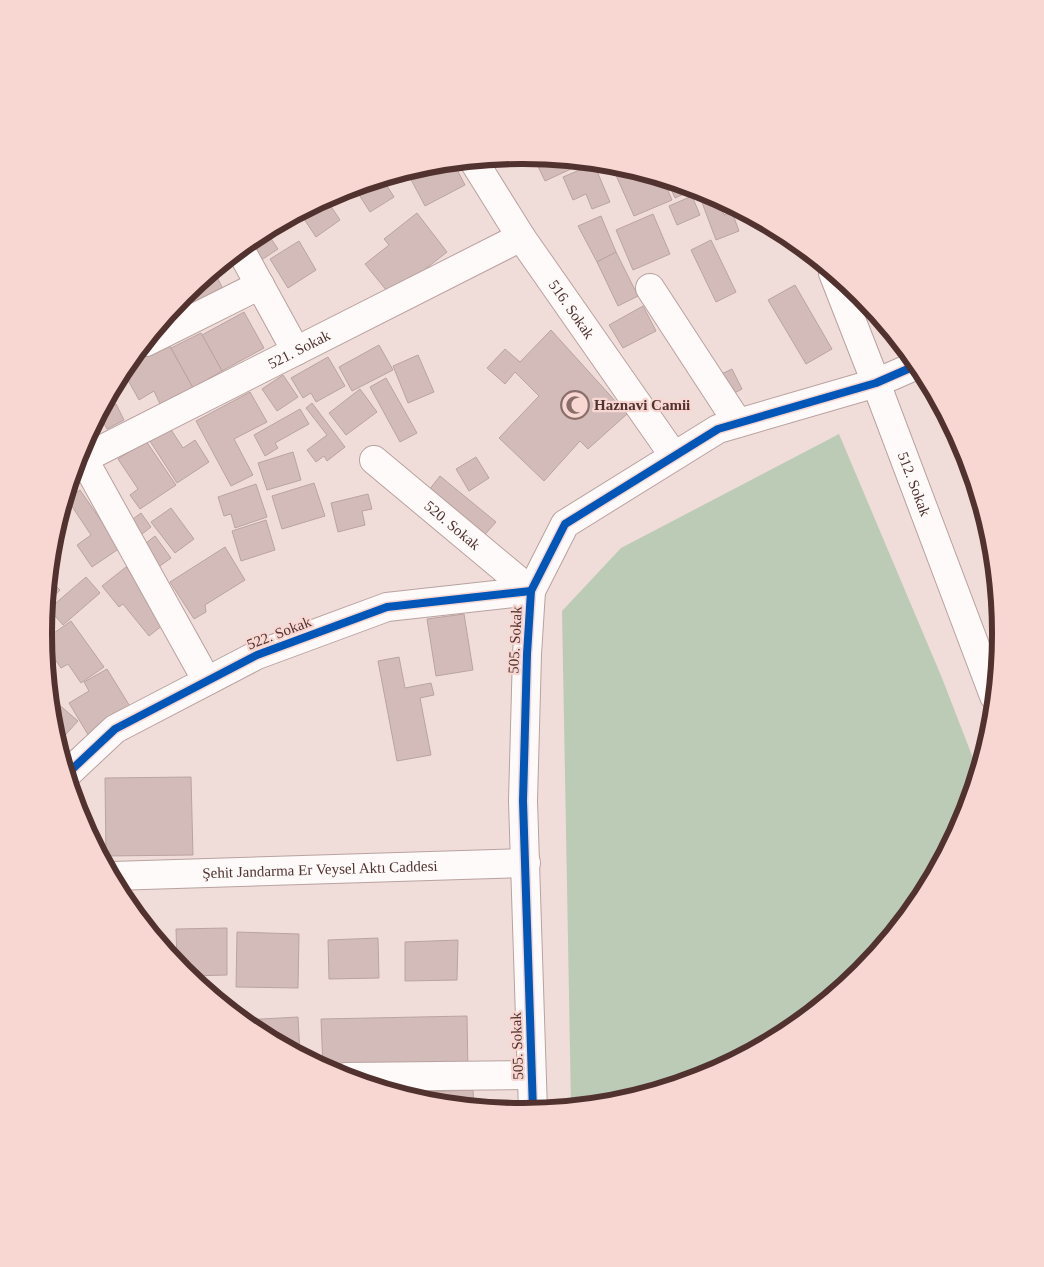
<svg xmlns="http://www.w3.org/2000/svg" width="1044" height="1267" viewBox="0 0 1044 1267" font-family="'Times New Roman',serif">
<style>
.green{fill:#bccbb6}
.building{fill:#d2bbb8;stroke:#baa4a1}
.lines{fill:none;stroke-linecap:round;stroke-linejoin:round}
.street-casing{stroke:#b8a29f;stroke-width:30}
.secondary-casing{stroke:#b8a29f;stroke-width:30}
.street{stroke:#fdfaf9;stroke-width:28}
.secondary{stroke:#fdfaf9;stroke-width:28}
.cycleway-casing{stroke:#f8d7d2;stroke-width:11}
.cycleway{stroke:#0057b8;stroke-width:8}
.labels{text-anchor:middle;stroke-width:4.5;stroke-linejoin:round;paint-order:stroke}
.street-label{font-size:15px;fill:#51322e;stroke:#f8d7d2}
.poi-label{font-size:15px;font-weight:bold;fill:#51322e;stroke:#f8d7d2;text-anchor:start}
.rim{fill:none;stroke:#51322e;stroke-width:6}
</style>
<rect width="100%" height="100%" fill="#f0ddda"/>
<path class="green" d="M839,434L942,678L978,771L964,817L919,899L860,972L787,1031L705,1075L615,1103L571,1107L562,611L621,548Z"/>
<g class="building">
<path d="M533,156L586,162L545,181Z"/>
<path d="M453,162L465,185L425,206L407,172L435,164L438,170Z"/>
<path d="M594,164L610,202L592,209L586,194L573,200L563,177Z"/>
<path d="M611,164L663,179L672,200L634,216Z"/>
<path d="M382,178L394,197L370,212L356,190L366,183Z"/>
<path d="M667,180L695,189L675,198Z"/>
<path d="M697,189L717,198L724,215L732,212L739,231L716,240Z"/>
<path d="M692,196L700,215L677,225L669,206Z"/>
<path d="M326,199L340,220L316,237L300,213Z"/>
<path d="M417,213L447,252L391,296L365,264L389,245L384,239Z"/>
<path d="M653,214L670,254L633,270L616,230Z"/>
<path d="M601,216L616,252L597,262L578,226Z"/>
<path d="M266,231L278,249L260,261L248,243Z"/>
<path d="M711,240L736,292L716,302L691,250Z"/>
<path d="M299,241L316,270L288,288L270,259Z"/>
<path d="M616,252L638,296L618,306L597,262Z"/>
<path d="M214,271L223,289L195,304L189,291Z"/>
<path d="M795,285L832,349L806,364L768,300Z"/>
<path d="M187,293L192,306L168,317V315Z"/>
<path d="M643,306L656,331L623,348L609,325Z"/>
<path d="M244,312L264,348L222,371L202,335Z"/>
<path d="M551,330L627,414L588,449L580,441L544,481L499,438L539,396L515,372L505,384L487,368L505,349L520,362Z"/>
<path d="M201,333L222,371L193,388L171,348Z"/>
<path d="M168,343L193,388L161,406L154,391L139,400L123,371L124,368Z"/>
<path d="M379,345L393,370L352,391L339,367Z"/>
<path d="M418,355L434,392L408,403L393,366Z"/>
<path d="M328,357L345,386L316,402L311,393L303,398L291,378Z"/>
<path d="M732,369L742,389L727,397L717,376Z"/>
<path d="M283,375L298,397L277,411L262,389Z"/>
<path d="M386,378L417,433L400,442L370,387Z"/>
<path d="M360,389L377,412L346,435L329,413Z"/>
<path d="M250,392L267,422L234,439L253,475L231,486L196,421Z"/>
<path d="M111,394L115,402L102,409Z"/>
<path d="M312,403L345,447L327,461L324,456L316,462L307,450L327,435L306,408Z"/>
<path d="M116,404L124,420L107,429L99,415Z"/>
<path d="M300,409L309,424L275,443L278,448L265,456L254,435Z"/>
<path d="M168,425L183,448L195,440L209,462L177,483L148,438Z"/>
<path d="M146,441L176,485L140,509L130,495L138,489L118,459Z"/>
<path d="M293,452L301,480L267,490L258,463Z"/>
<path d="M476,457L489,478L469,491L456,469Z"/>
<path d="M440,476L496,522L480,540L425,495Z"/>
<path d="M314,483L325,516L282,529L272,496Z"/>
<path d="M256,484L267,517L235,528L231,514L224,516L218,497Z"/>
<path d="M80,490L120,548L92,567L77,545L91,535L67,499Z"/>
<path d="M368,494L372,509L362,511L365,525L338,532L331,503Z"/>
<path d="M171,508L194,539L175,553L151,522Z"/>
<path d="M141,513L151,527L137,538L126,524Z"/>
<path d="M266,520L275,550L241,561L232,531Z"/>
<path d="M155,536L171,558L153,571L146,543Z"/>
<path d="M225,547L245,580L205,605L206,612L194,619L170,582Z"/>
<path d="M126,567L168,621L149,636L123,604L119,607L102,586Z"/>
<path d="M86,577L100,593L63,625L49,609Z"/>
<path d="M49,579L60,590L47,604Z"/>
<path d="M464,614L473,670L436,676L427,619Z"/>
<path d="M71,621L104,667L81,683L68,664L61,668L45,645L44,640Z"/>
<path d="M399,657L405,688L431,683L434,695L420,698L431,755L397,761L378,661Z"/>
<path d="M107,669L131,708L90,738L69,703L89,691L84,682Z"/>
<path d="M50,697L78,721L58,743L53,727Z"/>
<path d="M191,777L193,855L106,856L105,778Z"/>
<path d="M227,928V975L189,976L184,971L177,963L176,929Z"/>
<path d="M237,932L299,934L298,988L236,987Z"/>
<path d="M378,938L379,978L329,979L328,940Z"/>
<path d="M458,940L457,980L405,981V942Z"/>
<path d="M467,1016L468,1070L334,1073L323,1067L321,1019Z"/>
<path d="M298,1017L300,1055L256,1031L243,1020Z"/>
<path d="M473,1090L474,1107L428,1103L398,1093Z"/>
</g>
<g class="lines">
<defs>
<g id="street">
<path id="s1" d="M473,160L521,237L674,456"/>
<path d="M240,249L296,351"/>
<path d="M650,288L738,423"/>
<path d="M146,342L260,285"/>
<path d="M83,458L207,681"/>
<path id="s2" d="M374,460L531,591"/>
<path id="s3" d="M77,462L521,237"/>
<path d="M67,774L115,729L257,655L387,607L531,591"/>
<path id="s4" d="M112,876L526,863"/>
<path d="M346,1077L531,1075"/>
<path d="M533,1111L523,801L527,654L531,591L565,524L718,429L876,383L917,365"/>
</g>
<g id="secondary">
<path id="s5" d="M833,273L876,383L994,696"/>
</g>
</defs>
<use href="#street" class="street-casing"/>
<use href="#secondary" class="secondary-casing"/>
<use href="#street" class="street"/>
<use href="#secondary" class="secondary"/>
<defs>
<g id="cycleway">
<path d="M67,774L115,729L257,655L387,607L531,591"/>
<path d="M533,1111L523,801L527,654L531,591L565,524L718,429L876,383L917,365"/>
</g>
</defs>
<use href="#cycleway" class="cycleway-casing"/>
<use href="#cycleway" class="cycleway"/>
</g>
<defs>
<symbol id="mosque-ring" viewBox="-11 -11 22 22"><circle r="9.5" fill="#f8d7d2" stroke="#896e6a" stroke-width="1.5"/><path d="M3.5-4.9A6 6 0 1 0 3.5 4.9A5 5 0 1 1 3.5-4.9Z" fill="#896e6a"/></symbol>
</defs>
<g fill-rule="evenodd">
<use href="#mosque-ring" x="559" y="389" width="32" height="32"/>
</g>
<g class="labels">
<g class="street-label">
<text dy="5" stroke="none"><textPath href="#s1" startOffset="179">516. Sokak</textPath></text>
<text dy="5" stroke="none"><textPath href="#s3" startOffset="249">521. Sokak</textPath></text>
<text dy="5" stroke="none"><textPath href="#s5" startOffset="226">512. Sokak</textPath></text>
<text dy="5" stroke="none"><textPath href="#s2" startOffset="102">520. Sokak</textPath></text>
<text transform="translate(279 633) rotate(-21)" y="5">522. Sokak</text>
<text transform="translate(515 640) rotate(-87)" y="5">505. Sokak</text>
<text dy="5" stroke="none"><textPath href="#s4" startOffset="208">Şehit Jandarma Er Veysel Aktı Caddesi</textPath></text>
<text transform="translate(517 1046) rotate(-92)" y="5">505. Sokak</text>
</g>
<g class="poi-label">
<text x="594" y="410">Haznavi Camii</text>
</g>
</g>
<path d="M0 0H1044V1267H0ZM521 164H523A469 469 0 0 1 992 633V634A469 469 0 0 1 523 1103H521A469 469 0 0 1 52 634V633A469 469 0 0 1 521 164Z" fill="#f8d7d2" fill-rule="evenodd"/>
<path class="rim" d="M521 164H523A469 469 0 0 1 992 633V634A469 469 0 0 1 523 1103H521A469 469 0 0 1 52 634V633A469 469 0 0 1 521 164Z"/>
</svg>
